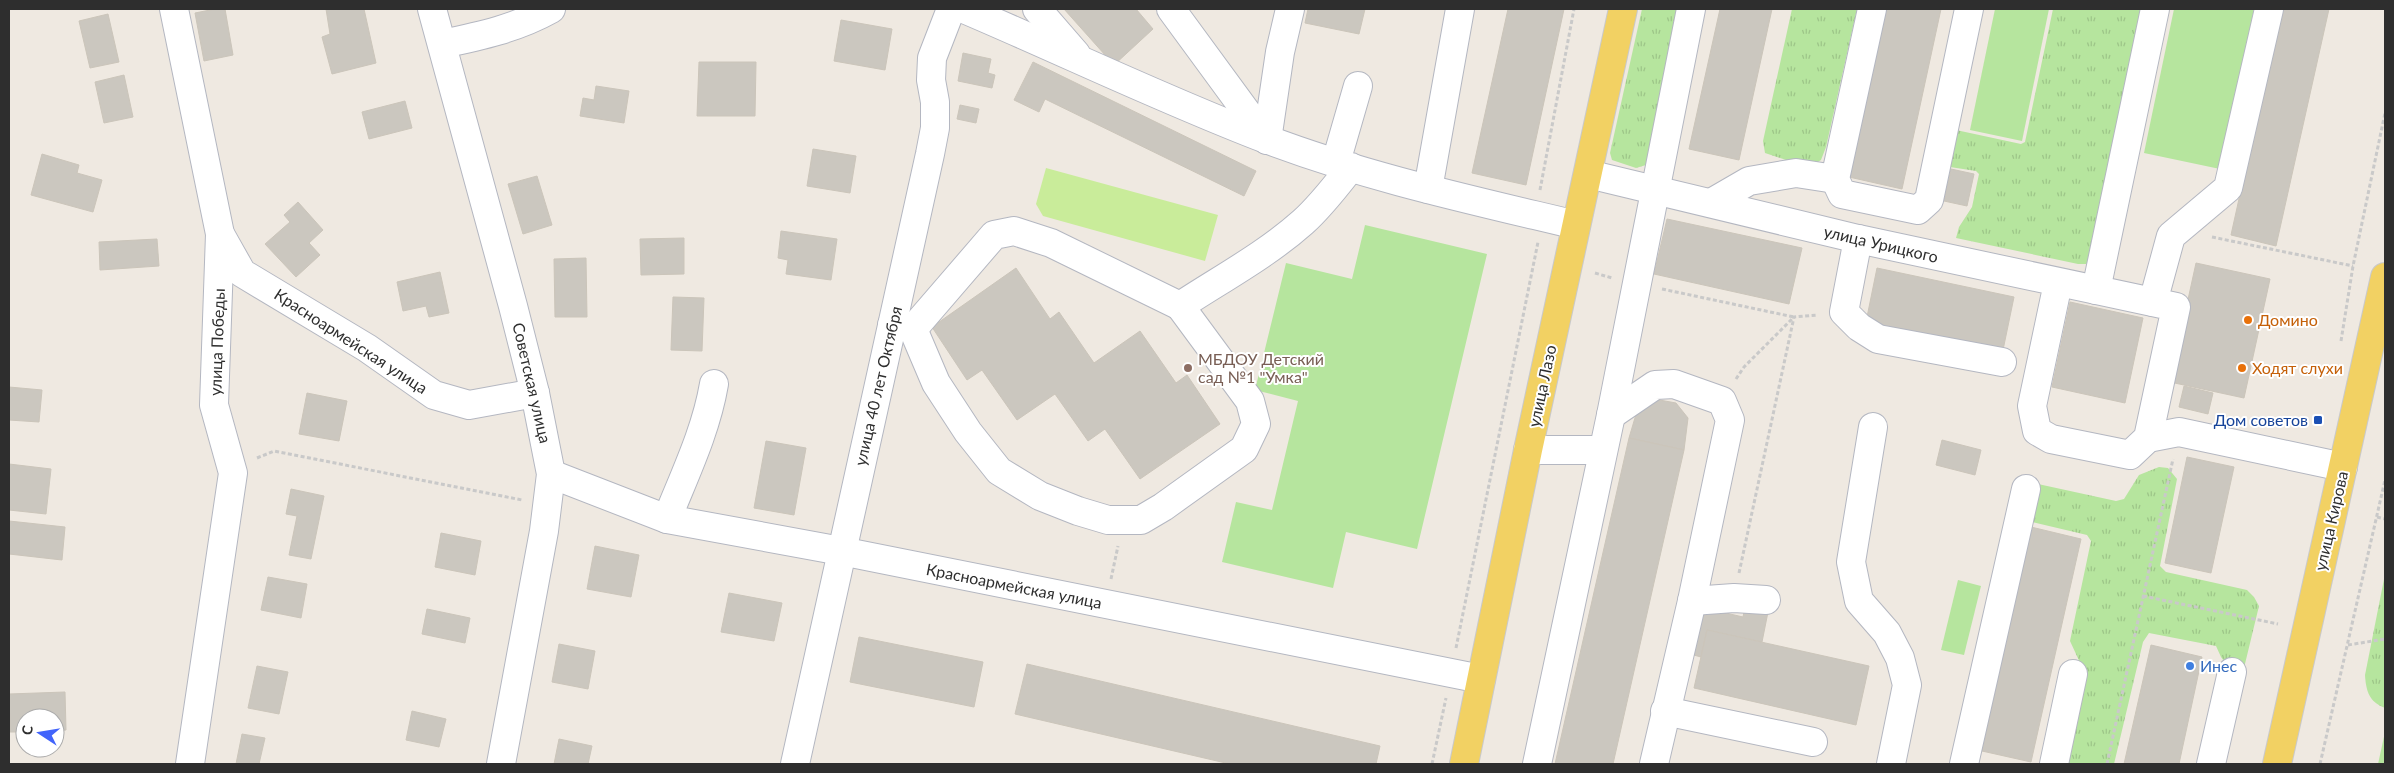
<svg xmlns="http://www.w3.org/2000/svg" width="2394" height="773" viewBox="0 0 2394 773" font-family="Lato,sans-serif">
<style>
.grass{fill:url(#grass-tufts)}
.park{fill:#b6e59e}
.pitch{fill:#c9ec9a}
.building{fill:#cbc7bf;stroke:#cbc5ba}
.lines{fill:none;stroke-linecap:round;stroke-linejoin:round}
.minor-casing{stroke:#b4b7c1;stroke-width:30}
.major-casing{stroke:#c9c9c9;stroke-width:30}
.path{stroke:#c9c9c9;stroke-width:3;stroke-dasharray:4 2.5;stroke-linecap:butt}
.minor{stroke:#fff;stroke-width:28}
.major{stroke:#f2d163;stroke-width:28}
.food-dot{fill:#e8710a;stroke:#fff;stroke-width:2}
.education-dot{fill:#8d6e63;stroke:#fff;stroke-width:2}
.transit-dot{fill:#1a4fb4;stroke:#fff;stroke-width:2}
.shop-dot{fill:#3f7fe0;stroke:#fff;stroke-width:2}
.labels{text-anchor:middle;stroke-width:4;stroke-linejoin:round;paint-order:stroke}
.street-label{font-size:16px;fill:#2e2e2e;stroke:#fff}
.food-label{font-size:16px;fill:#c56008;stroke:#fff;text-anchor:start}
.education-label{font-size:16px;fill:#785e54;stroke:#fff;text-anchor:start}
.transit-label{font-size:16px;fill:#164399;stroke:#fff;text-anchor:end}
.shop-label{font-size:16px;fill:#366cbe;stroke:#fff;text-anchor:start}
</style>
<defs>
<pattern id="grass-tufts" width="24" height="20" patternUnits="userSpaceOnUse" patternTransform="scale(1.25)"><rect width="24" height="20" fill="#b6e59e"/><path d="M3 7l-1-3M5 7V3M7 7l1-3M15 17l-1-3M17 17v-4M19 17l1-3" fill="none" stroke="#9dc588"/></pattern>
</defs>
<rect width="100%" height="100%" fill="#efe9e1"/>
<g class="grass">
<path d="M1642,9H1680L1646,165L1636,168L1612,160L1610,153Z"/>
<path d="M1792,9H1857L1826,147L1821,160L1813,165L1795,163L1765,153L1763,141Z"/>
<path d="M2053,9H2149L2093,259L2086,264H2078L1956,238L1959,227L1972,207L1979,174L1976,171L1950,167L1956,130L2021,144L2025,142Z"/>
<path d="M2159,467L2168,468L2177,479L2160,566L2166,572L2247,590L2254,597L2259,606L2244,668H2229L2221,657L2216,646L2149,633L2143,642L2114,764H2062L2082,667L2070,641L2091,541L2087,535L2028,521L2038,484L2116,501L2124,499L2139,475Z"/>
<path d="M2385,574V708C2369,702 2366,691 2365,675Z"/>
</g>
<g class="park">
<path d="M1995,9H2049L2022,141L1970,130Z"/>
<path d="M2174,9H2254L2220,169L2144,153Z"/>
<path d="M1365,225L1487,254L1417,549L1346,532L1333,588L1222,562L1236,502L1272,510L1298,401L1255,390L1286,263L1352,279Z"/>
<path d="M1958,580L1981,586L1964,655L1941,650Z"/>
<path d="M2385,732V764H2378Z"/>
</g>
<path class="pitch" d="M1046,168L1218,215L1205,261L1043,216L1036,204Z"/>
<g class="building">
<path d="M215,9H225L233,55L204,61L195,13Z"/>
<path d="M326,9H364L376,63L332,74L322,37L330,34Z"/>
<path d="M1064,9H1136L1153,29L1114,65Z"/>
<path d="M1308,9H1365L1359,34L1305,23Z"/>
<path d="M1508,9H1564L1526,185L1472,173Z"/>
<path d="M1720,9H1772L1739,160L1689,149Z"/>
<path d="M1886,9H1941L1902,189L1849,177Z"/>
<path d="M2281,9H2329L2276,246L2231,235Z"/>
<path d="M108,14L119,62L90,68L79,21Z"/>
<path d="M841,20L892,29L885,70L834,61Z"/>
<path d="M963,53L991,59L988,73L995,75L992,88L958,81Z"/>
<path d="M699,62H756L755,116H697Z"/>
<path d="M1033,62L1256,171L1244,196L1045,99L1039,112L1014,100Z"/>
<path d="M124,75L133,117L104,123L95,82Z"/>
<path d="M596,86L629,91L624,123L580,116L583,98L594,100Z"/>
<path d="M405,101L412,128L369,139L362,112Z"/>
<path d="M960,105L979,109L976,123L957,119Z"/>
<path d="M813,149L856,156L850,193L807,186Z"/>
<path d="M42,154L79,165L77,173L102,180L93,212L31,195Z"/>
<path d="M1951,169L1974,174L1967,206L1944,201Z"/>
<path d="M537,176L552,225L523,234L508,184Z"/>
<path d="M298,202L323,230L309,243L320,255L296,277L265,244L290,222L284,215Z"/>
<path d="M1667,219L1802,248L1789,304L1654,274Z"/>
<path d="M781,231L837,239L831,280L786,274L788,260L778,258Z"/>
<path d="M684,238V274L641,275L640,239Z"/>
<path d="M157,239L159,266L100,270L99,242Z"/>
<path d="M586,258L587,317H555L554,259Z"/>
<path d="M2196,263L2270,279L2244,398L2170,382Z"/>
<path d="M1016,268L1050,319L1059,312L1094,363L1140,331L1176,383L1187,375L1220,424L1140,479L1105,429L1088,441L1055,394L1017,420L982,370L967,380L932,327Z"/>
<path d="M1877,268L2014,297L2003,350L1866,322Z"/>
<path d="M440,272L449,313L429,317L426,306L403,311L397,282Z"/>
<path d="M673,297L704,298L702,351L671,350Z"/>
<path d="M2070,302L2143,318L2125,403L2052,387Z"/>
<path d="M2184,386L2213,393L2208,414L2179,407Z"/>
<path d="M9,387L42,390L39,422L9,420Z"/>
<path d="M307,393L347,401L339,441L299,434Z"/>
<path d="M1654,399L1676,403L1688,418L1684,450L1629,438L1637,411Z"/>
<path d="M1629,438L1684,450L1613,764H1555Z"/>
<path d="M1942,440L1981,450L1975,475L1936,465Z"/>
<path d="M766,441L806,448L794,515L754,508Z"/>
<path d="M2187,457L2234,467L2211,573L2165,563Z"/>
<path d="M9,464L51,469L46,514L9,510Z"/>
<path d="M291,489L324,496L311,559L289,555L297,516L286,514Z"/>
<path d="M9,521L65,527L62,560L9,554Z"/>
<path d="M2031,527L2081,539L2031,762L1982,751Z"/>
<path d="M441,533L481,541L475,575L435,567Z"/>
<path d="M595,546L639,555L631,597L587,589Z"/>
<path d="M268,577L307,584L301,618L261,610Z"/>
<path d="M729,593L782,603L774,641L721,632Z"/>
<path d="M1700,607L1743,617L1745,607L1768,612L1762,642L1707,630L1701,657L1690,654Z"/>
<path d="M427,609L470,618L465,643L422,634Z"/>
<path d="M1707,630L1869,666L1856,725L1694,688Z"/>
<path d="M859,637L983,662L974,707L850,682Z"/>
<path d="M559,644L595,651L588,689L552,682Z"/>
<path d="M2151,645L2202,657L2179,764H2124Z"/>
<path d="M1027,664L1380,746L1376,764H1230L1015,714Z"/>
<path d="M257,666L288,672L279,714L248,708Z"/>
<path d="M65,692L66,730L55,731V718H25V732H10L9,694Z"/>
<path d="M412,711L446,719L439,747L406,740Z"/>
<path d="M242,734L265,738L259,764H236Z"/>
<path d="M559,739L592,746L588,764H554Z"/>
</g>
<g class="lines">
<defs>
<g id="minor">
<path d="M174,9L220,234L214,405L233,473L190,764"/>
<path d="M432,9L513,306L535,393L551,474L544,531L501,764"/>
<path d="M964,9C1065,52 1164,100 1266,139C1366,177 1472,200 1576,225"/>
<path d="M1037,9L1076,54"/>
<path d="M1171,9L1267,140"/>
<path d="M1872,9L1835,179L1842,194L1918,210L1929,200L1969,9"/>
<path d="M442,44C481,36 517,28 551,9"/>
<path d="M1267,140L1280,52L1290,9"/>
<path d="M1336,162L1358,86"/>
<path d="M1588,174L1858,239L2176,307L2148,438L2130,455L2051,439L2037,431L2032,406L2058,283"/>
<path d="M1428,189L1460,9"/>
<path d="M1711,203L1749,181L1796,173L1835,179"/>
<path d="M220,234L242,273L367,348L434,395L469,405L535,393"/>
<path d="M1858,239L1844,312L1859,327L1878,339L2002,362"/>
<path d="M2096,290L2155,9"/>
<path d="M2153,302L2171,236L2228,188L2269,9"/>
<path d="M892,325L913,329L936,383L968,432L999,471L1040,496L1078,511L1108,520H1141L1163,507L1244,449L1256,424L1250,401L1180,306"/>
<path d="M913,329L994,235L1014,231L1051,243L1180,306C1221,279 1266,255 1303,222C1321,206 1336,186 1351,167"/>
<path d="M1611,415L1655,385L1674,384L1722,401L1730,420L1692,601L1654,764"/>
<path d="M1873,427L1851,562L1859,601L1887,633L1900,658L1907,685L1891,764"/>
<path d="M2148,438L2179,432L2343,467"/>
<path d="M1528,450H1602"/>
<path d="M551,474L667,519L841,551L1481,679"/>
<path d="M667,519C685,474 706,431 714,384"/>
<path d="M1692,601L1734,598L1766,600"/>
<path d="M1665,711L1813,742"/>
<path d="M795,764L930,154L935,128V102L931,80L932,58L951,9"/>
<path d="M1537,764L1611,415L1691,9"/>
<path d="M1964,764L2026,489"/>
<path d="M2054,764L2073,674"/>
<path d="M2211,764L2232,672"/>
</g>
<g id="major">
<path d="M1464,764L1528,450L1623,9"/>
<path d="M2277,764L2385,277"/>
</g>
</defs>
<use href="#minor" class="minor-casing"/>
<use href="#major" class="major-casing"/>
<g class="path">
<path d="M1540,190L1574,9"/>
<path d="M2212,237L2353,266"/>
<path d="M1595,273L1612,278"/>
<path d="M1662,289L1794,317"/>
<path d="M2341,341L2353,266L2385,113"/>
<path d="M1736,379L1744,367L1793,318"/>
<path d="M257,458L274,451L522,500"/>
<path d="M2377,517L2385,519"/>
<path d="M1739,573L1794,317L1818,315"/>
<path d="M1111,579L1118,546"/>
<path d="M2143,596L2278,624"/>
<path d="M2348,645L2385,639"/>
<path d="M1456,648L1538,242"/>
<path d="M1432,764L1446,698"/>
<path d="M2107,764L2173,459"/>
<path d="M2320,764L2385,480"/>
</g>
<use href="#minor" class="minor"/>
<use href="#major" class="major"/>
</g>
<g class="food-dot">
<circle cx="2248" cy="320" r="5"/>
<circle cx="2242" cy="368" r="5"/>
</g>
<circle class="education-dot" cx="1188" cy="368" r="5"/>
<rect class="transit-dot" x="2313" y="415" width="10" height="10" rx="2.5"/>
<circle class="shop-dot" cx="2190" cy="666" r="5"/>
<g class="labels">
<g class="street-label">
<text transform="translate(1881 244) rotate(13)" y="6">улица Урицкого</text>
<text transform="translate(351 341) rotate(33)" y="6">Красноармейская улица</text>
<text transform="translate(217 342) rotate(-88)" y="6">улица Победы</text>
<text transform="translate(532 383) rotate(77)" y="6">Советская улица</text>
<text transform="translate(878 386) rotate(-77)" y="6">улица 40 лет Октября</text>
<text transform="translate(1542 386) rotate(-78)" y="6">улица Лазо</text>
<text transform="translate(2331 521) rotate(-77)" y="6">улица Кирова</text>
<text transform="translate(1014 586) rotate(11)" y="6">Красноармейская улица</text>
</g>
<g class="food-label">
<text x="2258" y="326">Домино</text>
<text x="2252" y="374">Ходят слухи</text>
</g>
<g class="education-label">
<text x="1198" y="365">МБДОУ Детский<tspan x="1198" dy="18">сад №1 "Умка"</tspan></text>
</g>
<g class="transit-label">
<text x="2308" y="426">Дом советов</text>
</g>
<g class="shop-label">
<text x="2200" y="672">Инес</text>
</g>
</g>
<rect width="2394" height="773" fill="none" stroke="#2e2e2e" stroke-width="20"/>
<g transform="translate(40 733) rotate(282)"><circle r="24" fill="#ffffff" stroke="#ababab"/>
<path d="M0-4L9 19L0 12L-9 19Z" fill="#4264fb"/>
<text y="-8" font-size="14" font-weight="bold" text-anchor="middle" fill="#2e2e2e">С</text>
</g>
</svg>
